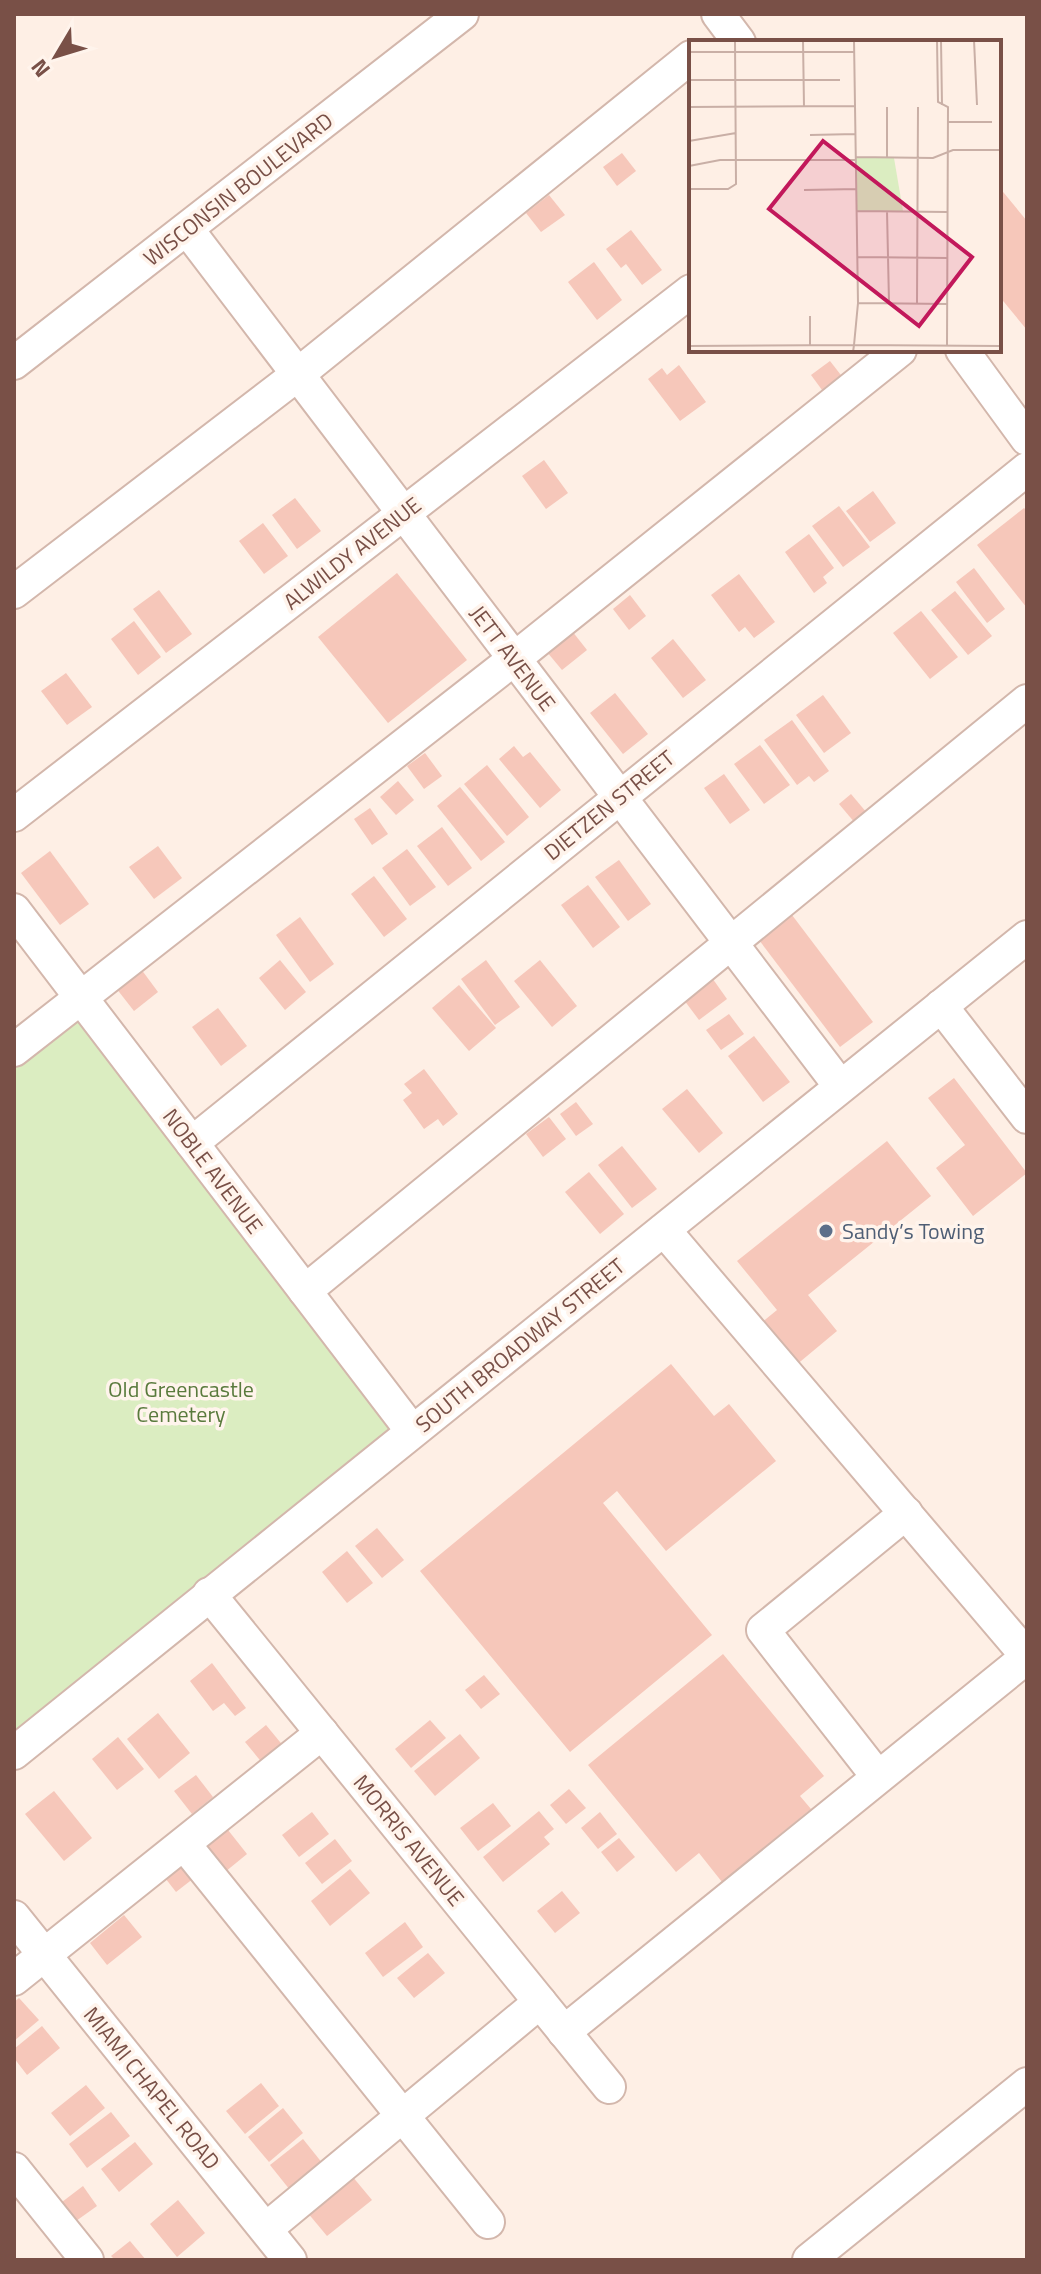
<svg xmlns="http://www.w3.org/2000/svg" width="1041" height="2274" viewBox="0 0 1041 2274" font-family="'Titillium Web',sans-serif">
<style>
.green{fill:#dbedc1}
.building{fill:#f6c7ba}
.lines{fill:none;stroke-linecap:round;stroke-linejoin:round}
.minor-casing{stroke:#d3b7ac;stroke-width:36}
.minor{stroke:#fff;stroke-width:32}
.service-dot{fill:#5c6f8a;stroke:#fff4ec;stroke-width:3}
.labels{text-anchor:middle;stroke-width:7;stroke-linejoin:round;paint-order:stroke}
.street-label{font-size:22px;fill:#795047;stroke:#fff4ec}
.service-label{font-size:22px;fill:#4e5e75;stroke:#fff4ec;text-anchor:start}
.park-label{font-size:22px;fill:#597a3c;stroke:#fff4ec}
.inset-road{fill:none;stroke:#c9afa6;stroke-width:2}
.view{fill:#c2185b;fill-opacity:0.15;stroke:#c2185b;stroke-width:4}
.inset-edge{fill:none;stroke:#795047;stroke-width:4}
</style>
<rect width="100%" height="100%" fill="#feefe5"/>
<path class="green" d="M80,997L412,1431L14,1753V1050Z"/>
<g class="building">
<path d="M622,153L636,171L617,186L603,167Z"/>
<path d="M999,187L1027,221V330L999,296Z"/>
<path d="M549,195L565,215L541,232L526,213Z"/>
<path d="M631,230L662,270L642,285L626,264L621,268L606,249Z"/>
<path d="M594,262L622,300L597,320L568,282Z"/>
<path d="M830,361L844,379L825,394L811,375Z"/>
<path d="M679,365L706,402L680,421L648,379L662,368L667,375Z"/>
<path d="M544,460L568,493L546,509L522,476Z"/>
<path d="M873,491L896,523L870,542L846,511Z"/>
<path d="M295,498L321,531L297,549L272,515Z"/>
<path d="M839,506L870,547L843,567L812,526Z"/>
<path d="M1024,508L1027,511V608L977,545Z"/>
<path d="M263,523L288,556L264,574L239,541Z"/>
<path d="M809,534L834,568L823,577L827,583L814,593L785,552Z"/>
<path d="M974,568L1005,609L987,623L956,582Z"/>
<path d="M397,573L467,660L388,723L318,637Z"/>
<path d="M739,574L775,622L754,638L745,627L739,632L711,595Z"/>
<path d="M159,590L192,634L166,653L133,609Z"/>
<path d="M955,591L992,636L968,655L931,610Z"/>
<path d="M630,595L646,616L629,630L613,609Z"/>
<path d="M921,611L958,657L930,679L893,633Z"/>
<path d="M134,621L161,657L138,675L111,639Z"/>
<path d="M572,631L587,650L562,670L547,652Z"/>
<path d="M673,639L706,680L683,698L651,658Z"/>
<path d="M66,673L92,707L67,725L41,691Z"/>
<path d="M615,693L648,734L623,754L590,713Z"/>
<path d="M823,695L851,733L824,753L796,715Z"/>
<path d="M792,720L829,771L814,782L809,776L797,785L764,740Z"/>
<path d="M760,745L790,785L764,804L734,764Z"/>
<path d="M514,746L523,757L530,752L561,790L540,808L499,759Z"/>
<path d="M425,753L442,776L424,789L407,766Z"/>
<path d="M487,765L529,817L507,836L464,784Z"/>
<path d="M724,774L750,810L730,824L704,788Z"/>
<path d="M398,781L414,800L396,815L380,797Z"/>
<path d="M460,787L505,842L481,861L437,806Z"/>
<path d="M851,794L867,813L855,823L839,804Z"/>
<path d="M370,808L388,834L372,845L354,819Z"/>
<path d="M442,827L472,868L448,886L417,846Z"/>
<path d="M158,846L182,878L154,899L129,867Z"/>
<path d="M407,849L436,887L410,906L382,868Z"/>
<path d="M50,851L89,904L60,925L21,873Z"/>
<path d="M619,860L651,904L628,921L595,877Z"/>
<path d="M374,876L407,919L384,937L351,894Z"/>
<path d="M588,885L620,927L593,948L561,905Z"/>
<path d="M792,915L873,1022L840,1047L759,940Z"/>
<path d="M300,917L334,964L310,982L276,935Z"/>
<path d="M280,960L306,992L285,1010L259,978Z"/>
<path d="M486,960L520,1007L495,1025L461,979Z"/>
<path d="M540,960L577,1006L552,1027L514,981Z"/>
<path d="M141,969L158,992L134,1011L116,988Z"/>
<path d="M710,975L727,999L699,1020L681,996Z"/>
<path d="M459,985L496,1028L469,1051L432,1008Z"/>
<path d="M218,1008L247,1046L221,1066L192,1027Z"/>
<path d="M729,1014L744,1034L721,1050L706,1030Z"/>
<path d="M754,1036L790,1082L763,1102L728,1056Z"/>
<path d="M424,1069L458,1114L443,1126L438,1119L424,1129L403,1100L412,1093L404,1084Z"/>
<path d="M954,1078L1027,1173L973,1216L936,1168L965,1145L928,1098Z"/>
<path d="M687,1089L723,1133L699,1153L662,1109Z"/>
<path d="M576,1102L593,1124L576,1136L560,1114Z"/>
<path d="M549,1117L566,1139L543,1157L526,1134Z"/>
<path d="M887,1141L931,1196L808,1295L837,1331L795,1366L761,1323L777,1310L737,1261Z"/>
<path d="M622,1146L657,1189L632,1208L598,1165Z"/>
<path d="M589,1172L624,1214L600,1234L565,1192Z"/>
<path d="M671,1364L714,1416L729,1404L776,1461L666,1551L617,1491L603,1503L712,1635L570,1752L420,1571Z"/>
<path d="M377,1528L404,1560L382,1578L355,1546Z"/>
<path d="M347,1551L373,1583L347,1603L322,1572Z"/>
<path d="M723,1654L824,1776L800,1796L811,1809L722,1882L699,1853L676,1872L588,1765Z"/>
<path d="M212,1663L246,1708L235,1716L224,1703L213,1711L190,1681Z"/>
<path d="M484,1675L500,1694L481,1709L465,1690Z"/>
<path d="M158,1713L190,1753L159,1779L127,1739Z"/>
<path d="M430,1720L446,1738L411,1768L395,1749Z"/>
<path d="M266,1725L285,1748L264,1765L245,1742Z"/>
<path d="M460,1734L480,1758L435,1796L414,1771Z"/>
<path d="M118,1737L144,1769L117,1790L92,1759Z"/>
<path d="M196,1775L213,1797L192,1814L174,1791Z"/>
<path d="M569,1789L586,1808L566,1824L550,1805Z"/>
<path d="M54,1791L92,1838L64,1861L25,1814Z"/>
<path d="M493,1803L511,1826L478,1851L460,1828Z"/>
<path d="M539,1811L554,1829L544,1837L550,1844L503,1882L483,1857Z"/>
<path d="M312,1812L329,1834L299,1857L282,1835Z"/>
<path d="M600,1812L617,1834L598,1849L581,1828Z"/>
<path d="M228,1830L247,1854L225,1872L205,1847Z"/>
<path d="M619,1838L635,1857L617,1872L601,1852Z"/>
<path d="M335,1839L352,1861L322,1884L305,1863Z"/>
<path d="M180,1860L194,1878L176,1892L162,1874Z"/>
<path d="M350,1869L370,1893L330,1926L311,1901Z"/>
<path d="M562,1891L580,1913L555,1933L537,1911Z"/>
<path d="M124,1915L142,1937L107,1965L90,1943Z"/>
<path d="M405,1922L423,1947L383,1977L365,1953Z"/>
<path d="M428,1953L445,1973L414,1998L397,1978Z"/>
<path d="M19,1998L39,2020L14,2041V2002Z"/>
<path d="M42,2026L60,2048L27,2075L14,2058V2049Z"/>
<path d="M261,2083L279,2106L245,2134L226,2111Z"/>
<path d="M86,2085L105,2108L70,2136L51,2113Z"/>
<path d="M283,2108L303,2133L269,2162L248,2137Z"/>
<path d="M111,2112L130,2136L87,2168L69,2144Z"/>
<path d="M303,2139L323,2164L290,2190L270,2165Z"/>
<path d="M135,2142L153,2164L119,2192L101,2169Z"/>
<path d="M352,2176L372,2200L327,2236L307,2212Z"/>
<path d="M83,2186L97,2206L76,2221L62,2202Z"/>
<path d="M178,2200L205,2233L177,2257L150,2224Z"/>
<path d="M130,2241L146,2260H115L111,2256Z"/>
</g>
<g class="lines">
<defs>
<g id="minor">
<path d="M718,14L739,42"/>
<path d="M187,229L840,1086"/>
<path d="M962,350L1027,439"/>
<path d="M14,363L462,14"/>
<path d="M14,592L297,375L691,57"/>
<path d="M14,815L691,291"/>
<path d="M14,910L412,1431"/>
<path d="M941,1006L1027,1117"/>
<path d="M14,1050L514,659L900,350"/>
<path d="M192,1143L1027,469"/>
<path d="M664,1230L1027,1656"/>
<path d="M305,1291L1027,701"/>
<path d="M209,1594L609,2087"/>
<path d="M14,1753L1027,937"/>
<path d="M878,1777L763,1630L906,1513"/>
<path d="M184,1844L488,2222"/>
<path d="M14,1917L290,2260"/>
<path d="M14,1979L322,1733"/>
<path d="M564,2032L1027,1657"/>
<path d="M14,2169L87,2260"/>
<path d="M266,2229L540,2002"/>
<path d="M809,2260L1027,2084"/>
</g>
</defs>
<use href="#minor" class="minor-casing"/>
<use href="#minor" class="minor"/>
</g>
<circle class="service-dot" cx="826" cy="1231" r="8"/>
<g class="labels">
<g class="street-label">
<text transform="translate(238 189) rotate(-38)" y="8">WISCONSIN BOULEVARD</text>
<text transform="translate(352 553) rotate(-38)" y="8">ALWILDY AVENUE</text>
<text transform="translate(513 658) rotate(53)" y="8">JETT AVENUE</text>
<text transform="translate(609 805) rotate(-39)" y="8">DIETZEN STREET</text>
<text transform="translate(213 1171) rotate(53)" y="8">NOBLE AVENUE</text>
<text transform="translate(520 1345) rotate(-39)" y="8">SOUTH BROADWAY STREET</text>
<text transform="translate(409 1840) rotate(51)" y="8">MORRIS AVENUE</text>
<text transform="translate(152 2088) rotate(51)" y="8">MIAMI CHAPEL ROAD</text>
</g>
<g class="service-label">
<text x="842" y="1239">Sandy’s Towing</text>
</g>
<g class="park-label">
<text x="181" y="1397">Old Greencastle<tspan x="181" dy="25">Cemetery</tspan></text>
</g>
</g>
<g transform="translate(689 40)">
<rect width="312" height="312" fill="#feefe5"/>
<path d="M167,117L205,118L214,171H168Z" fill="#dbedc1"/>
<path class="inset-road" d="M114,0L115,67M248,0L249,62L259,67L258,305M252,0L253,65M285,0L288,65M0,12H166M0,40H151M0,67L166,66M259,82H303M121,95L167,94M0,101L47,93M167,117L244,118L264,110H312M198,118V67M0,126L31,120H167M0,149H39L47,144L46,0M115,150L168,149M168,171L258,172M198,171L200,262M169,217L259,218M169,263L259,264M228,263L229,67M121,276V305M0,306L165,305L169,263L165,0M164,312L165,305L312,306"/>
<path class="view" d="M134,101L283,217L230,286L80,169Z"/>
<rect width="312" height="312" class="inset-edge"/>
</g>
<rect width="1041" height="2274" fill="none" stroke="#795047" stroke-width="32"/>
<g transform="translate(56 56) rotate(232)" stroke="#fff4ec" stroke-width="6" paint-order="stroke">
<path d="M0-6L14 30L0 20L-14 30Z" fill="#795047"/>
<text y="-12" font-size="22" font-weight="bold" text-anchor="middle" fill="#795047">N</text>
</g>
</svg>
